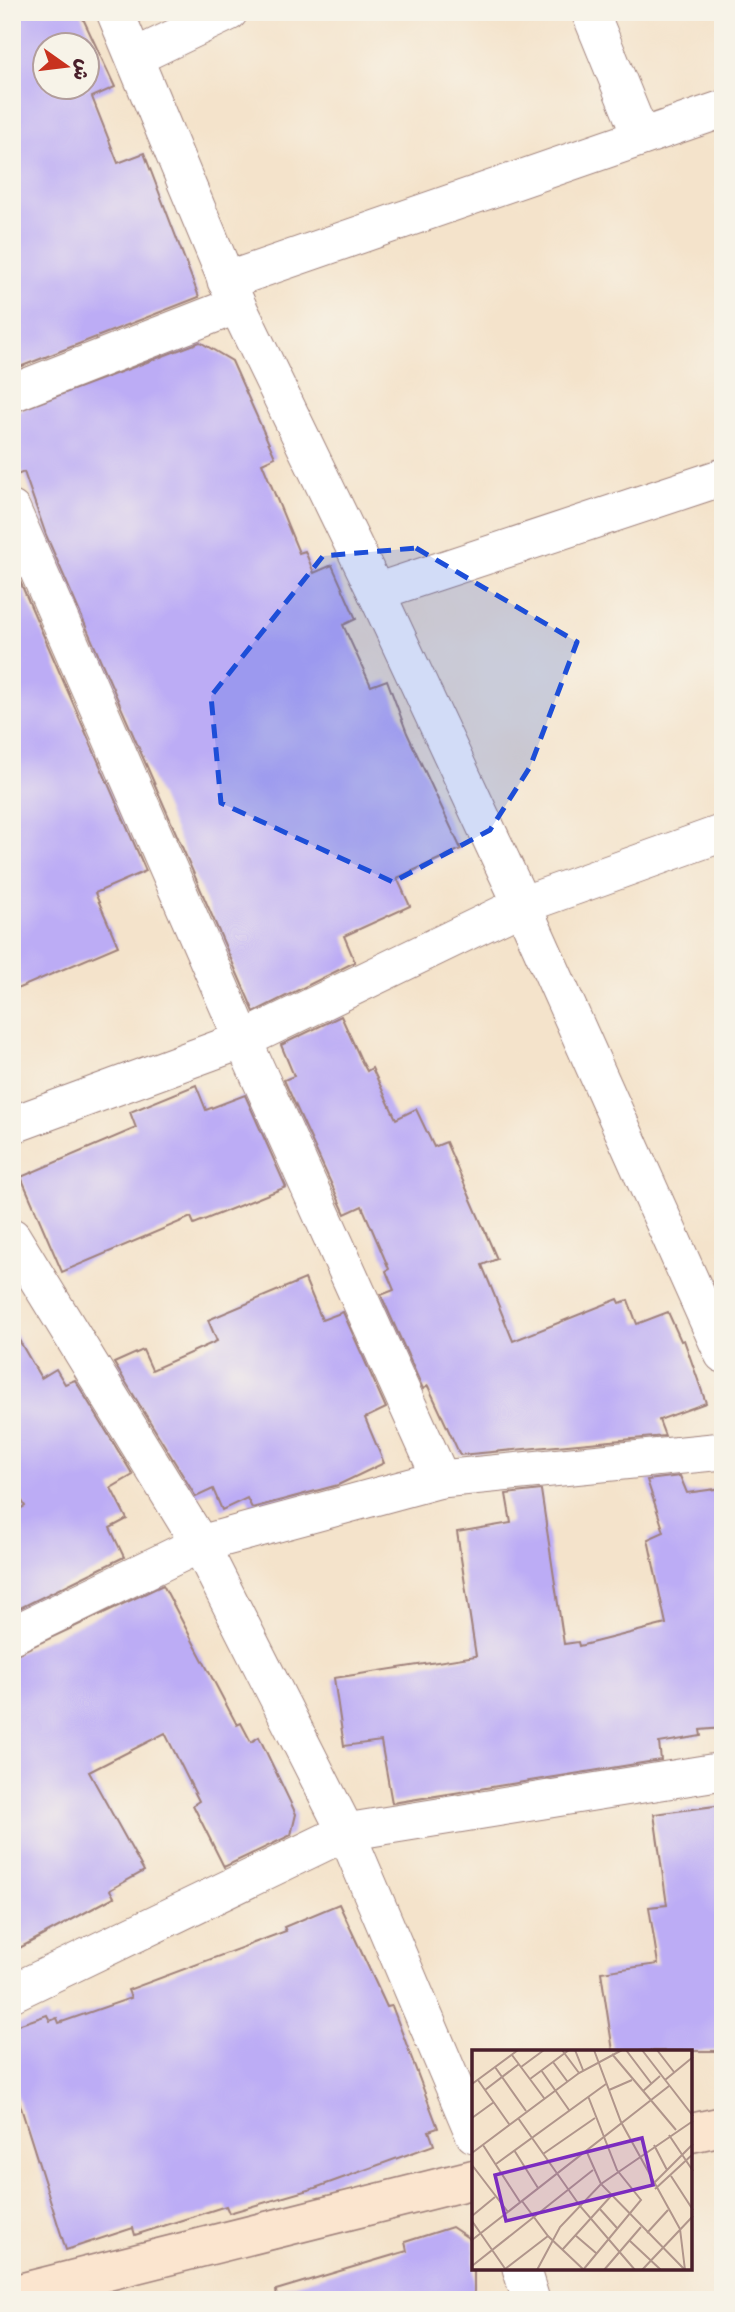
<svg xmlns="http://www.w3.org/2000/svg" width="735" height="2312" viewBox="0 0 735 2312" font-family="'Indie Flower','Playpen Sans Arabic',sans-serif">
<style>
.building{fill:#bcacf5;fill-rule:evenodd}
.lines{fill:none;stroke-linecap:round;stroke-linejoin:round}
.street-casing{stroke:#9f817b;stroke-width:39}
.secondary-casing{stroke:#9f817b;stroke-width:41}
.street{stroke:#fff;stroke-width:37}
.secondary{stroke:#fbe5cf;stroke-width:38}
.marked{fill:#1d4ed8;fill-opacity:0.2;stroke:#1d4ed8;stroke-width:5;stroke-dasharray:14 9;stroke-linejoin:round}
.inset-road{fill:none;stroke:#b0958b;stroke-width:2}
.view{fill:#7b2cbf;fill-opacity:0.15;stroke:#7b2cbf;stroke-width:3.5}
.inset-edge{fill:none;stroke:#4a1f2b;stroke-width:3.5}
</style>
<rect width="100%" height="100%" fill="#f7f3e8"/>
<filter id="ink" filterUnits="userSpaceOnUse"><feTurbulence type="fractalNoise" baseFrequency=".0143" numOctaves="2"/><feDisplacementMap in="SourceGraphic" scale="14" xChannelSelector="R" yChannelSelector="G"/><feConvolveMatrix kernelMatrix="1 2 1 2 8 2 1 2 1" color-interpolation-filters="sRGB"/></filter>
<filter id="wash" filterUnits="userSpaceOnUse"><feTurbulence type="fractalNoise" baseFrequency=".00686" numOctaves="4" result="noise"/><feDisplacementMap in="SourceGraphic" scale="28" xChannelSelector="R" yChannelSelector="G"/><feGaussianBlur stdDeviation="1.57" result="paint"/><feColorMatrix in="noise" values="0 0 0 0 0 0 0 0 0 0 0 0 0 0 0 0 0 1.4 0 .05"/><feComposite in="paint" operator="in"/></filter>
<g filter="url(#wash)">
<rect width="100%" height="100%" fill="#f4e3cb"/>
<g id="blocks">
<g class="building">
<path d="M12,12H80L115,87L92,97L118,163L144,153L199,297L12,370ZM46,46H88V88H46Z"/>
<path d="M200,342L232,361L275,457L262,463L299,553L305,551L314,573L332,565L356,619L343,625L371,686L387,680L407,733L461,849L397,878L410,906L344,936L355,962L254,1012L46,535L24,472L12,477V413Z"/>
<path d="M12,563L146,871L95,893L118,946L12,991Z"/>
<path d="M341,1016L362,1062L367,1071L372,1068L396,1119L416,1109L434,1147L446,1142L497,1259L482,1265L513,1341L618,1299L620,1303L628,1300L637,1324L668,1312L681,1341L684,1340L706,1403L659,1420L665,1436L460,1455L428,1386L423,1389L381,1295L394,1290L386,1271L389,1269L362,1206L345,1214L284,1080L294,1076L281,1045Z"/>
<path d="M196,1085L206,1110L245,1095L286,1187L194,1224L191,1217L62,1272L21,1177L136,1128L130,1112Z"/>
<path d="M305,1279L322,1320L343,1312L386,1408L365,1418L384,1463L338,1485L252,1508L247,1498L222,1510L213,1489L196,1497L114,1363L143,1350L152,1370L217,1341L208,1320Z"/>
<path d="M12,1328L41,1378L56,1369L65,1384L75,1380L133,1475L111,1488L127,1519L110,1528L124,1557L12,1612V1513L25,1506L12,1483Z"/>
<path d="M680,1476L687,1493L723,1488V1728L700,1730L701,1736L659,1743L661,1760L392,1803L381,1741L344,1746L334,1678L476,1656L457,1532L511,1523L506,1494L541,1490L564,1644L578,1642L579,1646L666,1624L648,1539L664,1532L647,1480Z"/>
<path d="M163,1585L237,1725L241,1723L251,1742L259,1737L296,1814L291,1835L224,1867L193,1805L199,1801L165,1733L89,1772L144,1871L110,1890L114,1897L12,1952V1656Z"/>
<path d="M723,1805V2051H613L601,1972L658,1964L649,1907L667,1905L654,1814Z"/>
<path d="M339,1904L387,2007L392,2006L438,2128L429,2131L434,2145L315,2188L229,2213L226,2206L135,2235L133,2228L66,2250L12,2079V2027L47,2015L50,2021L57,2018L59,2023L131,1998L128,1990L286,1931L284,1927Z"/>
<path d="M452,2227L474,2242V2300H277L276,2290L407,2251L405,2242Z"/>
</g>
</g>
</g>
<g filter="url(#ink)">
<use href="#blocks" fill-opacity="0" stroke="#9f817b" stroke-width="2"/>
<g class="lines">
<defs>
<g id="street">
<path d="M115,12L237,305L376,592L522,905L723,1354"/>
<path d="M590,12L641,137"/>
<path d="M135,57L229,12"/>
<path d="M226,281L723,109"/>
<path d="M12,393L237,305"/>
<path d="M12,510L243,1040L441,1479"/>
<path d="M376,592L723,477"/>
<path d="M12,1125L243,1040L522,905L723,833"/>
<path d="M12,1237L200,1544L346,1832L474,2134"/>
<path d="M12,1635L200,1544L441,1479L723,1451"/>
<path d="M12,1993L346,1832L723,1771"/>
<path d="M521,2268L531,2300"/>
</g>
<g id="secondary">
<path d="M691,2133L723,2126"/>
<path d="M12,2295L474,2179"/>
</g>
</defs>
<use href="#street" class="street-casing"/>
<use href="#secondary" class="secondary-casing"/>
<use href="#street" class="street"/>
<use href="#secondary" class="secondary"/>
</g>
</g>
<path class="marked" d="M416,548L577,642L530,767L490,830L393,882L221,803L211,696L323,556Z"/>
<g transform="translate(472 2050)">
<rect width="220" height="220" fill="#f4e3cb"/>
<path class="inset-road" d="M90,0L107,23M103,0L111,20M122,0L149,72L208,179L213,220M154,0L179,33M170,0L221,66M185,0L202,22M140,4L204,80M40,5L72,48M81,12L95,31M23,17L54,61M49,17L72,0M69,20L97,60M58,29L97,0M6,30L37,74M193,30L221,7M0,34L46,0M13,40L47,14M137,40L160,30M171,41L188,26M0,68L22,52M46,68L108,156L163,220M197,85L221,121M11,95L48,152M182,95L195,120M42,100L66,138M114,100L129,134L213,220M0,103L107,23L150,0M71,104L123,68M24,114L134,34M0,115L36,162M199,126L221,160M180,135L221,94M183,139L221,104M50,151L76,186L112,220M127,158L145,178M0,166L23,147M0,171L34,220M175,183L196,160M103,185L124,203M0,190L197,36M158,191L189,220M91,199L139,146M0,216L121,120M33,219L76,186M65,220L88,177L129,134L221,71M111,220L169,150L145,120L116,46M132,220L169,177M170,220L221,166"/>
<path class="view" d="M170,88L181,135L34,171L23,125Z"/>
<rect width="220" height="220" class="inset-edge"/>
</g>
<rect width="735" height="2312" fill="none" stroke="#f7f3e8" stroke-width="42"/>
<g transform="translate(66 66) rotate(104)"><circle r="33" fill="#f7f3e8" stroke="#b29e9c" stroke-width="2"/>
<path d="M0-5L12 26L0 18L-12 26Z" fill="#c8321e"/>
<text y="-10" font-size="19" font-weight="bold" text-anchor="middle" fill="#4a1f2b">ش</text>
</g>
</svg>
